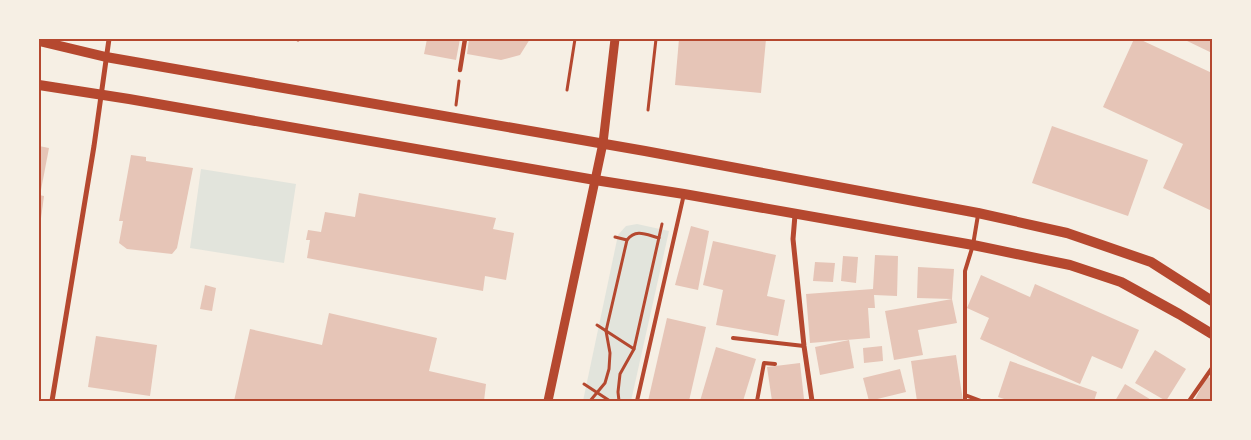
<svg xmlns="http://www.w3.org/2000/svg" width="1251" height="440" viewBox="0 0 1251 440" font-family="Literata,serif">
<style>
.green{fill:#e2e4dc}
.building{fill:#e6c5b7}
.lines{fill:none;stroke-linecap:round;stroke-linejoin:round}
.path{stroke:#b5482f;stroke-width:3}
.service{stroke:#b5482f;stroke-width:4}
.pedestrian{stroke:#b5482f;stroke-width:4.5}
.minor{stroke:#b5482f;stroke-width:5}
.tertiary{stroke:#b5482f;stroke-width:9}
.secondary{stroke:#b5482f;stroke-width:10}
.neatline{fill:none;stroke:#b5482f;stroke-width:2}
</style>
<rect width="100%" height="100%" fill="#f6efe4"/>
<g class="green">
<path d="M201,169L296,184L284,263L190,248Z"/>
<path d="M637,224L669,231L631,401H583L618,235L626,226Z"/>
</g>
<g class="building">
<path d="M427,39H460L456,60L424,54Z"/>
<path d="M469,39H530L520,55L501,60L467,54Z"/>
<path d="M679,39H766L761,93L675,85Z"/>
<path d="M1134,39H1139L1212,73V211L1163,188L1183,144L1103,107Z"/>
<path d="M1183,39H1212V53Z"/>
<path d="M1052,126L1148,160L1128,216L1032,183Z"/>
<path d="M39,146L49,148L41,190H39Z"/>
<path d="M131,155L146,157V161L193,168L177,248L172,254L127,249L119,243L123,221H119Z"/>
<path d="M359,193L496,218L493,229L514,233L506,280L485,276L483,291L307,258L310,240H306L308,230L321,232L325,212L355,217Z"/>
<path d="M39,195L44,196L40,226L39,225Z"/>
<path d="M691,226L709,231L698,290L675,285Z"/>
<path d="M713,241L776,255L767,296L785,300L778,336L716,325L723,290L703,285Z"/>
<path d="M875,255L898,256L897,296L874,295L875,308H868L870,338L810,343L806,294L873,289Z"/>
<path d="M843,256L858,257L856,283L841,281Z"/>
<path d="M815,262L835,263L833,282L813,281Z"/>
<path d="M918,267L954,269L952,299L917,298Z"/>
<path d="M981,275L1030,297L1035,284L1139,330L1122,369L1092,356L1080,384L980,339L989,318L967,308Z"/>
<path d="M205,285L216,288L212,311L200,309Z"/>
<path d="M952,299L957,323L918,330L923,355L894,360L885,311Z"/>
<path d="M329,313L437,338L429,371L486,384L484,401H234L250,329L322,345Z"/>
<path d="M667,318L706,327L689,401H648Z"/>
<path d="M96,336L157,345L150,396L88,387Z"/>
<path d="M849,340L854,368L820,375L815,347Z"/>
<path d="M882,346L883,361L864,363L863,348Z"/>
<path d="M716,347L756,359L743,401H700Z"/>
<path d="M1155,350L1186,369L1166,401L1135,383Z"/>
<path d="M956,355L963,401H917L911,361Z"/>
<path d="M1010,361L1097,392L1094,401H1010L998,397Z"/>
<path d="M800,363L804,399L772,401L767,367Z"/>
<path d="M900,369L906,392L869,401L863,378Z"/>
<path d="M1207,376L1212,379V401H1194Z"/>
<path d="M1125,384L1153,401H1115Z"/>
</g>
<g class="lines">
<g class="path">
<path d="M298,40V39"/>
<path d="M567,90L575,39"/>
<path d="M456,105L459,81"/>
<path d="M648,110L656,39"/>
<path d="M615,237L627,240"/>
<path d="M597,325L634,349"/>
<path d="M584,384L610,401"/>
<path d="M590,401L605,383L609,369L610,353L606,331L627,240C636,228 647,235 659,238"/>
<path d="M619,401L618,392L620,374L634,349L662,224"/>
</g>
<g class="service">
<path d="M733,338L804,346"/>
<path d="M965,395L981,401"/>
<path d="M637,401L684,194"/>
<path d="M757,401L764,363L775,364"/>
<path d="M965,401V271L973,245L978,215"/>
<path d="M1189,401L1212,368"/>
</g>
<path class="pedestrian" d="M460,70L465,39"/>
<g class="minor">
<path d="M795,215L793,239L804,346L812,401"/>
<path d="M52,401L94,146L109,39"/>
</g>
<path class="tertiary" d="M548,401L603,143L615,39"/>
<g class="secondary">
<path d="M39,41L106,57L645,151L978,213L1067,233L1151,262L1212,301"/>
<path d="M39,85L129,99L595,180L684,194L973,245L1070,265L1121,282L1179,314L1212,334"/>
</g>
</g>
<rect width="1251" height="440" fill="none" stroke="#f6efe4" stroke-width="80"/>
<rect x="40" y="40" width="1171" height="360" class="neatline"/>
</svg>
